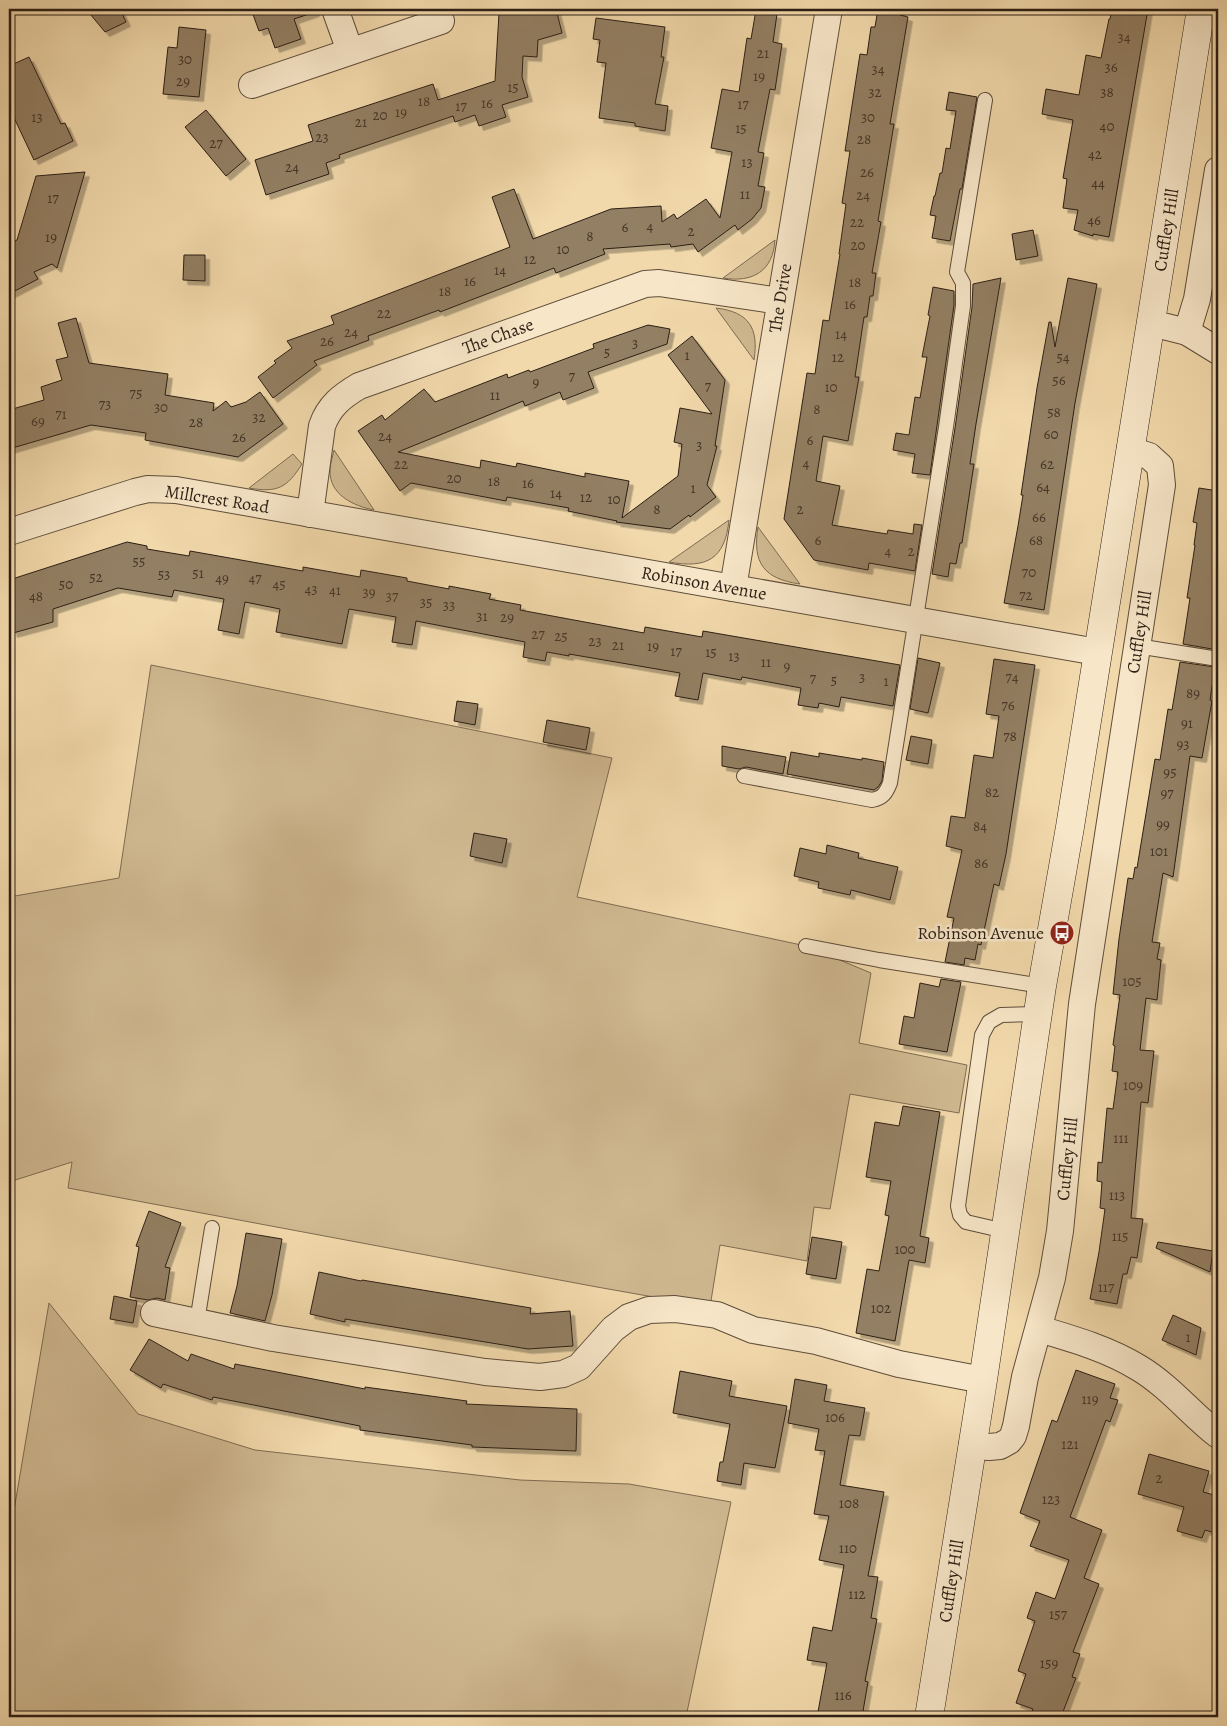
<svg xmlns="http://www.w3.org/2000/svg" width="1227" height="1726" viewBox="0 0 1227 1726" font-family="Alegreya,serif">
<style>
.green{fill:#d0b991;stroke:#7e6c52}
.building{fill:#937f63;stroke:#2c1e14;filter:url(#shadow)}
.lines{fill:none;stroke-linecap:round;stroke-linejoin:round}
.service-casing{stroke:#5e4d3a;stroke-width:16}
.minor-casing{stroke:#5e4d3a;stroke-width:28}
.secondary-casing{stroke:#2c1e14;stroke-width:29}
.service{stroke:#f7e6c8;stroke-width:14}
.minor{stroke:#f7e6c8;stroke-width:26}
.secondary{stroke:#f7e6c8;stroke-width:28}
.labels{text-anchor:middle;stroke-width:5;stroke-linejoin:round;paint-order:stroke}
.number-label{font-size:15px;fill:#463628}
.street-label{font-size:18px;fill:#2c1e14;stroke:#f7e6c8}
.poi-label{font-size:18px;fill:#2c1e14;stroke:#f7e6c8;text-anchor:end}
</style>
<defs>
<filter id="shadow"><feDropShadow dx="4.5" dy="4.5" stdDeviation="0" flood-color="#0004"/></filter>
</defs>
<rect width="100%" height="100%" fill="#f2d9ab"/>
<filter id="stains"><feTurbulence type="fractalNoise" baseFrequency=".004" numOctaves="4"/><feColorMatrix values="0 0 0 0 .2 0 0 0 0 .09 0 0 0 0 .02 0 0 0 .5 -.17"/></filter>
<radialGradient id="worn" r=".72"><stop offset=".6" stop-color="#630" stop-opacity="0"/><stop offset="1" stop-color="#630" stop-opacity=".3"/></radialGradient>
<g class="green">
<path d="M775,240C773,271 753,283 723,278Z"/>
<path d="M716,308C749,312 759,328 754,360Z"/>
<path d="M334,450L374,510C354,506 329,495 330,470C330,463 333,456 334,450Z"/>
<path d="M293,454L302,464C287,488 277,493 249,488Z"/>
<path d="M729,520C725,559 707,569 669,562Z"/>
<path d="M758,527L800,584C764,579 752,563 758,527Z"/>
<path d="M151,665L612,758L577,897L806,946L871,973L859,1043L967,1065L959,1113L850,1094L830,1209L814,1207L807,1261L720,1245L710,1307L597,1287L68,1188L72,1162L9,1182V897L119,878Z"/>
<path d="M49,1303L138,1414L255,1450L520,1480L629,1484L731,1502L686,1717H9V1540Z"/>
</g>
<g class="building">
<path d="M86,9H120L126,22L105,32Z"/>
<path d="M251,9H315V12L294,19L301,39L275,48L268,28L259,31Z"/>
<path d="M548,9H556L562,33L538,40L537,57L523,56L522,77L528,97L502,105L506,117L479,126L475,115L455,122L453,116L339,155L340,158L326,163L329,174L266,195L255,160L313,141L308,125L433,84L438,100L495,81L499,13L528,14Z"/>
<path d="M878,9H901L900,15L908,17L890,124H894L878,221L881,222L872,273H876L873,296H870L867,317H864L855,377H859L848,441L823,436L816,481L840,486L832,525L887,534L888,530L913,534L914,524L922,525L915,571L869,563L868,570L814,560L784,519L807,373L815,374L823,320L829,321L840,254H839L846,204L842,203L850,151H845L860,54L867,55L871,27H875Z"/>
<path d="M1112,9H1148L1109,237L1093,234V236L1074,230L1078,210L1063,208L1067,179L1063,178L1073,120L1042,114L1046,89L1079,95L1086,55L1101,58L1109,19H1110Z"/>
<path d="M756,10L777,14L773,42L782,44L775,90L770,89L758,152L764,153L758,186L765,187L761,208L752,219L738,230L735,225L698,252L693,244L671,247L670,244L603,249L605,254L556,273L554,268L440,312L439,310L368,336L369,340L314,361L317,365L273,398L258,377L276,363L274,361L292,348L287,341L334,324L331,316L510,247L492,197L514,189L533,239L611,209L661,206L662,222L674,214L677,219L706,199L720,218L732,152L711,148L722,89L739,92L747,38L751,39Z"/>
<path d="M596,18L665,27L661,57H664L655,104L668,106L665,131L635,126V123L599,118L606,63L597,62L600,40L593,39Z"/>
<path d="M179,27L206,30L199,97L163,94L168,47L177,48Z"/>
<path d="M29,57L61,124L65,123L73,141L34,160L9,107V66Z"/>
<path d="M949,92L977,97L962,189H960L950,241L932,238L936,216L930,215L934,196H935L940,173H942L946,148L950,149L956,111L946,110Z"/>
<path d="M206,110L246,159L226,176L185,127Z"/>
<path d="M85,172L57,268L52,264L34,272L38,279L9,294V244L17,240L36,176Z"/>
<path d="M1033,230L1038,256L1016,260L1012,234Z"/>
<path d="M184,255H205V281L183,280Z"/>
<path d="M1001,278L976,424L970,464H974L962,543H960L956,564L950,563L948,577L932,574L955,428L972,307L973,284Z"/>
<path d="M1068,278L1097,284L1075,403L1044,610L1004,603L1018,526L1023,495H1021L1037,388L1049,322H1051L1055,347Z"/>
<path d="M933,287L954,291V305L930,475L912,473L915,454L893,450L896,433L909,435L915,397L920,398L927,357H922L930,316L928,315Z"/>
<path d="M76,318L89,363L168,374L165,395L214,403L213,411L226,401L231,407L246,402L260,392L283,424L238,457L145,440L146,433L91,425L9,449V410L44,400L41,387L62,380L56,360L68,357L58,323Z"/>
<path d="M648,325L670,329L667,344L588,372L594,388L563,400L560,392L525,406L523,401L398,452L480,468L481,460L516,467L517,463L585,477V473L629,481L622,518L678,476L682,444L674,442L680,408L712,414L668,355L692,336L725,380L715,446H717L707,485L716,497L690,517L689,515L670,529L616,522L617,521L568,511L569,508L507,497L506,501L411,483L400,491L358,431L382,415L385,420L424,389L435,402L507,374L508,378L529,370L530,372L594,348L593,344Z"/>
<path d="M1199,488L1218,491V650L1183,644L1190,598H1187L1195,545H1194L1197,523L1193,522Z"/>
<path d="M127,542L147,546V549L189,556L190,551L303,571V567L360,577L361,570L407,578V581L449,589V586L491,594L489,599L521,605L520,610L644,633L645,627L702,637L703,631L900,665L893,706L841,697L839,707L819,703L818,708L798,705L801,688L742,677L741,680L703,673L698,700L675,696L680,673L569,654V656L547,652L545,661L523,657L525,642L416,621L412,645L392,642L396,617L349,609L342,644L276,632L280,609L245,602L239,634L218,630L224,599L174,590L172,597L118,588L53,609V622L13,633L9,620V580Z"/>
<path d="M918,658L940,663L928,713L910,709Z"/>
<path d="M994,659L1035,665L1006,854L999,886L994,884L981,945L978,944L975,960L965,958L964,965L945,962L954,918L947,917L962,850L946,846L951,816L965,818L974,755L993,758L999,716L986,714Z"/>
<path d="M1180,662L1215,667L1210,700L1212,701L1202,758L1190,756L1173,877L1163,873L1152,942L1160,943L1157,959L1161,960L1157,1000L1146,998L1140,1050L1154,1051L1148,1103L1141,1102L1131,1218L1143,1219L1137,1258L1131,1257L1127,1274H1123L1117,1304L1090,1299L1099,1252L1105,1209L1100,1208L1102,1182L1097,1181L1098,1162L1102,1163L1107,1108L1113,1109L1118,1072L1112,1071L1115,1046L1113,1045L1120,995L1113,994L1119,939L1128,878L1133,879L1135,867L1137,868L1155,759L1160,760L1168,709L1172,710Z"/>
<path d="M457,701L478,704L475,725L454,721Z"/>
<path d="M547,720L590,728L586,750L543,742Z"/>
<path d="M911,736L932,740L928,764L906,760Z"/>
<path d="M722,746L786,757L783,774L746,767L739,769L722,766Z"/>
<path d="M791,752L819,757V753L862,760V758L884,762L882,781L878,787L874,790L787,774Z"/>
<path d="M474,833L507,839L502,863L470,856Z"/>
<path d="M827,845L859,853L858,858L898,867L890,900L851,890L850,895L818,888L819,882L794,876L800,848L826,854Z"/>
<path d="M941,979L961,982L947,1052L899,1044L904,1016L914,1018L920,983L939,987Z"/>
<path d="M903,1106L940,1112L920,1236L929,1238L925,1263L909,1260L895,1341L856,1333L867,1269L879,1271L889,1216L885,1215L891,1181L866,1177L875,1122L899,1126Z"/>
<path d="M149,1211L181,1223L165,1267L170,1268L165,1300L157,1298L148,1300L130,1297L139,1247L136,1246Z"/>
<path d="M246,1233L282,1239L272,1295L265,1321L230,1313L237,1286Z"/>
<path d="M812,1237L842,1242L836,1279L806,1274Z"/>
<path d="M1158,1242L1213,1251L1210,1272L1156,1248Z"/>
<path d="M319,1272L361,1281L362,1280L531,1308L530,1314L570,1311L573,1346L528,1349L345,1319V1322L310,1314Z"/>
<path d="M114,1296L137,1301L133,1323L110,1319Z"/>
<path d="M1173,1315L1201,1328L1196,1355L1162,1340Z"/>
<path d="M149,1339L188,1361L191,1354L234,1369L235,1364L365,1389V1387L467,1401L466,1404L577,1409L576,1451L472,1447V1445L360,1430V1426L213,1397L212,1400L163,1384L161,1388L130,1370Z"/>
<path d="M1076,1370L1115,1384L1110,1398L1118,1400L1110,1422L1106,1420L1070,1517L1102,1530L1084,1578L1099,1584L1073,1652L1080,1654L1072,1677L1076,1678L1061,1717H1030L1033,1709L1016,1703L1026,1674L1018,1671L1035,1621L1027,1618L1036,1592L1055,1599L1069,1560L1030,1546L1040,1521L1020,1513L1052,1420L1057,1422Z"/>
<path d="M680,1371L732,1381L729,1396L787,1406L775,1468L744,1463L741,1485L717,1481L720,1462H723L730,1424L673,1413Z"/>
<path d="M795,1379L827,1385L824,1401L865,1408L860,1436L849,1435L840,1485L884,1492L868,1576L878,1577L871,1618L877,1619L865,1681L868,1682L862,1717H817L827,1663L807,1660L813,1627L832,1631L844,1565L819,1560L829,1516L814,1514L825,1451L815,1450L819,1429L788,1423Z"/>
<path d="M1149,1454L1209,1471L1203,1492L1218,1496V1534L1205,1530L1202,1538L1177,1531L1184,1507L1138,1494Z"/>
</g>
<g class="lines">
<defs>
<g id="service">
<path d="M1137,646L1218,659"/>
<path d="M744,776L872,800C883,798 886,793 890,783L946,427L963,306V283L957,272L985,100"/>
<path d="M806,946L879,960L1042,986"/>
<path d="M1005,1231L966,1222L960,1215L958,1206L982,1035L989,1022L1001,1015L1038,1014"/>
<path d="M197,1322L212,1228"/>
</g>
<g id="minor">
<path d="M335,9L350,51"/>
<path d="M252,85L441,21"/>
<path d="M1151,323L1187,332L1218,351"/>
<path d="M1187,332L1197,299L1218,170"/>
<path d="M310,514L322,426C329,406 342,396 359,386L645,284L659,283L780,301"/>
<path d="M9,532L135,492L148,489L176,490L1097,652"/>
<path d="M733,588L829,9"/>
<path d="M154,1313L273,1338L485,1372L540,1377L563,1374L579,1367L613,1329L629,1317L649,1310L675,1309L717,1315L753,1330L816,1341L899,1364L983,1380"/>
<path d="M1039,1329C1073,1339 1108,1349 1139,1368C1169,1386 1191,1414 1218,1435"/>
<path d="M972,1446L989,1447L1000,1446L1009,1441L1013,1436L1016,1426L1025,1377L1052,1278L1060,1231L1082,1004L1162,485L1160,466L1149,456L1130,450"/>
</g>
<path id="secondary" d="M929,1717L983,1380L1042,986L1070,827L1201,9"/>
</defs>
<use href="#service" class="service-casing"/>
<use href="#minor" class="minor-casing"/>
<use href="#secondary" class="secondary-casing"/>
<use href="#service" class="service"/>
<use href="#minor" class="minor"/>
<use href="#secondary" class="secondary"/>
</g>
<defs>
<symbol id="bus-disc" viewBox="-11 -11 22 22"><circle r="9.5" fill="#8f2418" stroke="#f7e6c8"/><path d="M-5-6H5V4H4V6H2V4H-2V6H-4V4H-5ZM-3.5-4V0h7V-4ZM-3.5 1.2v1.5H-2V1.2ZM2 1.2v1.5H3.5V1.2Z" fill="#fff"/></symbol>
</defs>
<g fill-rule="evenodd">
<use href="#bus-disc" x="1048" y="919" width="28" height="28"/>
</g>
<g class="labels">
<g class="number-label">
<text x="1124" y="42">34</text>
<text x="763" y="58">21</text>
<text x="185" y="64">30</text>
<text x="1111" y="72">36</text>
<text x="878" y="74">34</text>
<text x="759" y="81">19</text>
<text x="183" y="86">29</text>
<text x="513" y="92">15</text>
<text x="875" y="97">32</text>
<text x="1107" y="97">38</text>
<text x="424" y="106">18</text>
<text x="487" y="108">16</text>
<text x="743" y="109">17</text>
<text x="461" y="111">17</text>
<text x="401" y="117">19</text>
<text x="380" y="120">20</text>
<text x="37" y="122">13</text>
<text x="868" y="122">30</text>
<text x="361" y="127">21</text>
<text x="1107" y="131">40</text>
<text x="741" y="133">15</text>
<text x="322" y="142">23</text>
<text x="864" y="144">28</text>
<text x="216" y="148">27</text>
<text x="1095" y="159">42</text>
<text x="747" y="167">13</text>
<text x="292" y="172">24</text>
<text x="867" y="177">26</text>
<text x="1098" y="188">44</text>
<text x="745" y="199">11</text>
<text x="863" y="200">24</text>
<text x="53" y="203">17</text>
<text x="1094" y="225">46</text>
<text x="857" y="227">22</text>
<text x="650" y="231">4</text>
<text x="625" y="232">6</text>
<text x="691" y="236">2</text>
<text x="590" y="241">8</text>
<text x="51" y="242">19</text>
<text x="858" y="250">20</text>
<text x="563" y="254">10</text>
<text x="530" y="264">12</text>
<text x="500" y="275">14</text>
<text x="470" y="286">16</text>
<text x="855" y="287">18</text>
<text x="445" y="296">18</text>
<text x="850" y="309">16</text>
<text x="384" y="318">22</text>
<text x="351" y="337">24</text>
<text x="841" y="339">14</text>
<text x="327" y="346">26</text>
<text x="635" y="348">3</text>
<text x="607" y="357">5</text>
<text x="687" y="360">1</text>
<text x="838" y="362">12</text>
<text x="1063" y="362">54</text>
<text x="572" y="381">7</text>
<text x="1059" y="385">56</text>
<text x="536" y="387">9</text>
<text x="708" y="391">7</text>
<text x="831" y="392">10</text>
<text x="136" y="398">75</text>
<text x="495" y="400">11</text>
<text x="105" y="409">73</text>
<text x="161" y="412">30</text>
<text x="817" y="414">8</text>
<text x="1054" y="417">58</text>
<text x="61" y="419">71</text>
<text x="259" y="422">32</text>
<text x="38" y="426">69</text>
<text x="196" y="427">28</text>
<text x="1051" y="439">60</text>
<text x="385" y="441">24</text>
<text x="239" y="442">26</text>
<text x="810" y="445">6</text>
<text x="699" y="450">3</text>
<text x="806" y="468">4</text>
<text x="401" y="469">22</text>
<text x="1047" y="469">62</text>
<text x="454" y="483">20</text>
<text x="494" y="486">18</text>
<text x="528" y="488">16</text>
<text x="1043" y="492">64</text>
<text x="693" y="493">1</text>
<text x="556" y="498">14</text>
<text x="586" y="502">12</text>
<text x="614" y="504">10</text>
<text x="657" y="514">8</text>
<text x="800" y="514">2</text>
<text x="1039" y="522">66</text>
<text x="818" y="545">6</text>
<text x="1036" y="545">68</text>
<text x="888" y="556">4</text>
<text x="911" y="556">2</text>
<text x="139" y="566">55</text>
<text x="1029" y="577">70</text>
<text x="198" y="578">51</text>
<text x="164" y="579">53</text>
<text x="96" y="582">52</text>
<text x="222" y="583">49</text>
<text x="255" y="583">47</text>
<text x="66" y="589">50</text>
<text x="279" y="589">45</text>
<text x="311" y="594">43</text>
<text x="335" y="595">41</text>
<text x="369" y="597">39</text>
<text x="1026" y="600">72</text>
<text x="36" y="601">48</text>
<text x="392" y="601">37</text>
<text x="426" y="607">35</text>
<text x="449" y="610">33</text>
<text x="482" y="621">31</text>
<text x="507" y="622">29</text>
<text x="538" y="639">27</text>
<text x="561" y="641">25</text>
<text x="595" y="646">23</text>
<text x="618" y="650">21</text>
<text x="653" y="651">19</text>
<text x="676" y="656">17</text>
<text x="711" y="657">15</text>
<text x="734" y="661">13</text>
<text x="766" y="667">11</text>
<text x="787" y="671">9</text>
<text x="862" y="682">3</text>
<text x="1012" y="682">74</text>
<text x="813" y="683">7</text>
<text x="834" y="685">5</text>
<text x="886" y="686">1</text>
<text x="1193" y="698">89</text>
<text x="1008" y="710">76</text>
<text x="1187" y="728">91</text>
<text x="1010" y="741">78</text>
<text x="1183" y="749">93</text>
<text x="1170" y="777">95</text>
<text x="992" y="797">82</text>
<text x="1167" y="798">97</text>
<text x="1163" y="829">99</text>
<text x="980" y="831">84</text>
<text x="1159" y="856">101</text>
<text x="981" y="868">86</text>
<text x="1132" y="986">105</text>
<text x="1133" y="1090">109</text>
<text x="1121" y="1143">111</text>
<text x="1117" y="1200">113</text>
<text x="1120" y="1241">115</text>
<text x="905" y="1254">100</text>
<text x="1106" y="1292">117</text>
<text x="881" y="1313">102</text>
<text x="1188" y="1342">1</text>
<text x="1090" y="1404">119</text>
<text x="835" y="1422">106</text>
<text x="1070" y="1449">121</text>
<text x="1159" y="1483">2</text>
<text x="1051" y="1504">123</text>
<text x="849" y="1508">108</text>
<text x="848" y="1553">110</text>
<text x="857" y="1599">112</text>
<text x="1058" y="1619">157</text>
<text x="1049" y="1668">159</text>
<text x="843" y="1700">116</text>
</g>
<g class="street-label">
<text transform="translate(1166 230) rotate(-81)" y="6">Cuffley Hill</text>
<text transform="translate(780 298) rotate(-81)" y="6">The Drive</text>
<text transform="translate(498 336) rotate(-20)" y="6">The Chase</text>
<text transform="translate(217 499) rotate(9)" y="6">Millcrest Road</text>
<text transform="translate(704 583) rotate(10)" y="6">Robinson Avenue</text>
<text transform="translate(1139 632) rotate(-81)" y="6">Cuffley Hill</text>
<text transform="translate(1067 1159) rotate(-84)" y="6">Cuffley Hill</text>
<text transform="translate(951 1581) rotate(-81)" y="6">Cuffley Hill</text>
</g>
<g class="poi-label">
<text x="1044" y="939">Robinson Avenue</text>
</g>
</g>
<rect width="1227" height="1726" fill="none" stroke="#f2d9ab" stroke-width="30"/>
<rect x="10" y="10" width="1207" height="1706" fill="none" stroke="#2c1e14" stroke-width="2.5"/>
<rect x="15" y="15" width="1197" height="1696" fill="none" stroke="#2c1e14"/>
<rect width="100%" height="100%" filter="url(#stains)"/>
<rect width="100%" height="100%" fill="url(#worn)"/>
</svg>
